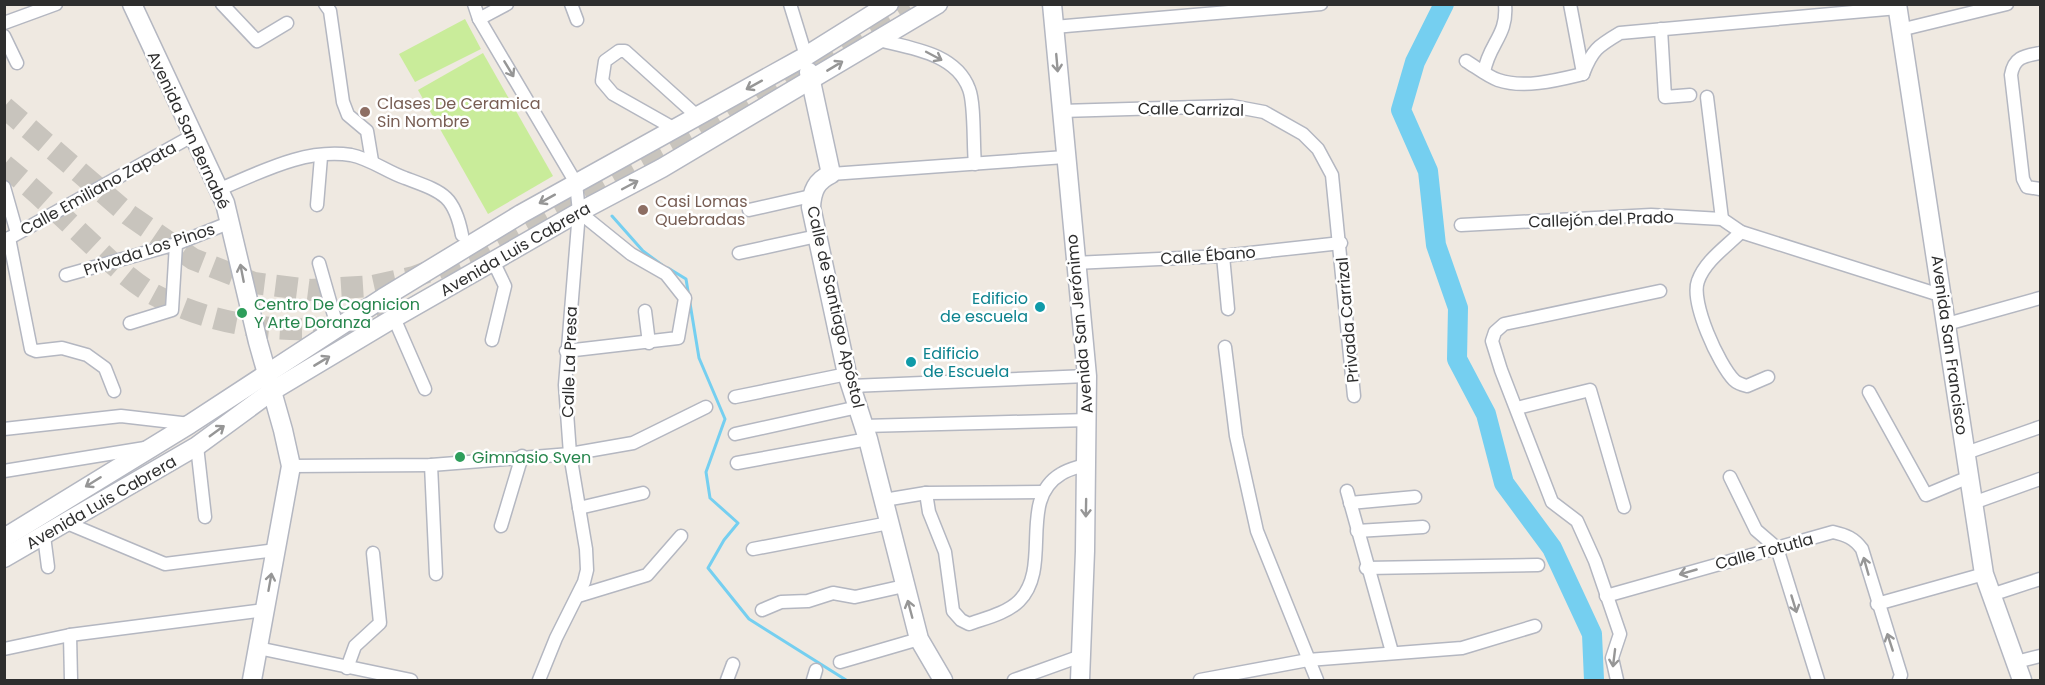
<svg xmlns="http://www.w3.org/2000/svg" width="2045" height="685" viewBox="0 0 2045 685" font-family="Poppins,sans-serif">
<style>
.pitch{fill:#c9ec9a}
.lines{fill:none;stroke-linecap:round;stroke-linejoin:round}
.stream{stroke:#75cff0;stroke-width:3}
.river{stroke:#75cff0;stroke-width:20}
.highway-tunnel{stroke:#c8c4bd;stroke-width:22;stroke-dasharray:22 11;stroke-linecap:butt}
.street-casing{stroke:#b4b7c1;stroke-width:15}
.secondary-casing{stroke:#b4b7c1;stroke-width:21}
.street{stroke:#fff;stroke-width:12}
.secondary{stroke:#fff;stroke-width:18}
.oneway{stroke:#969696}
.education-dot{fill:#8d6e63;stroke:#fff;stroke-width:2}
.culture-dot{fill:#0f9aa8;stroke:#fff;stroke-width:2}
.leisure-dot{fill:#2e9e5b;stroke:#fff;stroke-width:2}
.labels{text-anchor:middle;stroke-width:5;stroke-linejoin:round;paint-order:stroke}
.education-label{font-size:16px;fill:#785e54;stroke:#fff;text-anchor:start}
.street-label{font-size:16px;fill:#2e2e2e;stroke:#fff}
.culture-label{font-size:16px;fill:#0d838f;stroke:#fff;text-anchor:end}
.leisure-label{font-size:16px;fill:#27864d;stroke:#fff;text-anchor:start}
</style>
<rect width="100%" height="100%" fill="#efe9e1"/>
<g class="pitch">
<path d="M465,19L481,49L415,82L399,54Z"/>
<path d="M483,53L553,176L488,214L418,90Z"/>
</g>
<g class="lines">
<g class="stream">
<path d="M612,216L643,251L662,265"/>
<path d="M668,268L686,279L699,358L725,419L706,472L710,498L738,523L724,540L708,568L749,619L846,680"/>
</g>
<path class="river" d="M1444,4L1415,62L1401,110L1428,171L1436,245L1458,308L1457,359L1486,414L1504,483L1552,548L1592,634L1594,680"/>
<g class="highway-tunnel">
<path d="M4,107L129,215L193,259L254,283L310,290L373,286L414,277L485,250L700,132L908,4"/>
<path d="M4,165C36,191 66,220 96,248C113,264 132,282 153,294C225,333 323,340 401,313"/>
</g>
<defs>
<g id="street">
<path d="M222,4L257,41L287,23"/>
<path d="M325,4L330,11L343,102L348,115L367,131L372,161"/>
<path d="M474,4L479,19L576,183L579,212L565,385L570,454L586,549L587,570L584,582L556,638L539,680"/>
<path d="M571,4L577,20"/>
<path d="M790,4L806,56"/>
<path d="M1570,4L1583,73"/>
<path d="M479,19L507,4"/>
<path d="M4,23L56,4"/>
<path d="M1054,27L1321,4"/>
<path d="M1661,29L1665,97L1690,95"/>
<path d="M1900,30L2007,4"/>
<path d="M4,36L17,63"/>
<path d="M878,40C910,48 956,53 969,89C975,104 973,146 975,164"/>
<path d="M2040,53C2024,56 2014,57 2011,75L2023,179L2027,187L2040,189"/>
<path d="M1466,61C1476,67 1487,76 1498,80C1524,89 1558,80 1583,74"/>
<path d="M1484,72C1489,43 1508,36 1505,4"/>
<path d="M1583,74C1592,50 1598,46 1620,33L1898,8"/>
<path d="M1707,97L1722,219"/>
<path d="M1061,111L1232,106L1264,112L1303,134L1318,149L1332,175L1354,396"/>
<path d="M675,129L613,94L602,81L605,61L619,51H625L697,116"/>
<path d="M831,174L1065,157"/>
<path d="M4,187L17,233"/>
<path d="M220,189C261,172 305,148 351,155C371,159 387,172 405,178C442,192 454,194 462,235"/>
<path d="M317,205L321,157"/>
<path d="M749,210L811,196"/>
<path d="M1461,225L1651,215L1722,219L1741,232L1943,296"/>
<path d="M1741,232C1726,247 1705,261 1698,281C1690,302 1719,365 1734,380C1737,383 1743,385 1747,386L1768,377"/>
<path d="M9,238L31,349L36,351L62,348L87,355L105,368L114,391"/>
<path d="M4,241L192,136"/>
<path d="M739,253L817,236"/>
<path d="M1223,256L1228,309"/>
<path d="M319,263L337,326"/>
<path d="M1074,263L1223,256L1341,243"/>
<path d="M66,275L176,244L231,222"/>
<path d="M645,311L649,343"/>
<path d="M394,318L425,389"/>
<path d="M130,323L172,310L176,244"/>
<path d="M1947,324L2040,298"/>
<path d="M492,340L505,286L493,261"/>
<path d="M1225,347L1236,436L1257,531L1317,680"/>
<path d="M566,351L678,338L685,298L666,274L631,254L579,212"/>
<path d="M851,386L1087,376"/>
<path d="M1869,392L1926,495L1969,477"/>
<path d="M735,397L847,374"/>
<path d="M1517,408L1590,390L1624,507"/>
<path d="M864,426L1088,420"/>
<path d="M4,429L121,416L190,424"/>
<path d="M735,434L858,407"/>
<path d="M197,446L205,517"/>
<path d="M1966,453L2040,427"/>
<path d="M737,463L868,439"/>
<path d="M431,465L436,574"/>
<path d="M291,466L431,465L570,454L633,443L706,407"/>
<path d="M4,471L145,448"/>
<path d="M1730,477L1756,530L1777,548L1818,680"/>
<path d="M1347,491L1392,652"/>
<path d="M926,493L929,512L945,552L953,611L961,620L969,624C986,618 1007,613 1019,601C1053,567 1017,500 1061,474C1068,469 1079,467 1087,464"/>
<path d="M884,500L926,493L1043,492"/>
<path d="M1350,503L1415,497"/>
<path d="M1973,503L2040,479"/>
<path d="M579,508L643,493"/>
<path d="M67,523L165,564L276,550"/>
<path d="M501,526L522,456"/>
<path d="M1357,531L1423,527"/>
<path d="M44,536L48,567"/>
<path d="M753,549L889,523"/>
<path d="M1366,568L1538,565"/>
<path d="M1991,595L2040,579"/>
<path d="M578,596L647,575L681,536"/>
<path d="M1606,596L1833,532C1846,535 1854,538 1862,549L1901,675L1899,680"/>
<path d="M1877,604L1984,574"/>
<path d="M762,610L781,602L808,601L833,593L855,597L904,586"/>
<path d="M70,635L71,680"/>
<path d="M258,648L411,680"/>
<path d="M4,649L70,635L265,610"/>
<path d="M840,662L919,639"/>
<path d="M2016,662L2040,656"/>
<path d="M347,668L355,646L380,623L373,553"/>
<path d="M727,680L733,664"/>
<path d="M813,680L816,670"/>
<path d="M1014,680L1081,656"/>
<path d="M1200,680L1308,660L1462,648L1535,626"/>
<path d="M1617,680L1612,658L1620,634L1595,561L1577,521L1552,502L1501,370L1492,341L1495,332L1504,324L1660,291"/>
</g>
<g id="secondary">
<path d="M132,4L225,203L258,342L283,430L291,466L252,680"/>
<path d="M1052,4L1087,376L1085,551L1080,680"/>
<path d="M1897,4L1984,574L2022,680"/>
<path d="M809,72L831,174C816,181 812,191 811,207L847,374L868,439L919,639L943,680"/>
<path d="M4,538L190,424L383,298L521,214L806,56L889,4"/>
<path d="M4,558L197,446L272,391L394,318L579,212L662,168L938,4"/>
</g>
</defs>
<use href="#street" class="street-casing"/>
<use href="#secondary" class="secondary-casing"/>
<use href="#street" class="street"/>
<use href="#secondary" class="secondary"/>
</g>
<defs><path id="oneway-shaft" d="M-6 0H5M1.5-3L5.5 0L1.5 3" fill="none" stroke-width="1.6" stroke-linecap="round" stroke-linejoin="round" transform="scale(1.5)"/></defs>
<g class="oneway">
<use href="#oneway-shaft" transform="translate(934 56) rotate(28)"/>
<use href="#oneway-shaft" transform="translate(1057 63) rotate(85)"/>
<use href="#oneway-shaft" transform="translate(835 66) rotate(-31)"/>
<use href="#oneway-shaft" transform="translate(509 69) rotate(59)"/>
<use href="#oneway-shaft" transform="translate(754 85) rotate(151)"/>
<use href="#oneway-shaft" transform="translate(630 185) rotate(-28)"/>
<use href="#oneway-shaft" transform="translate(547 199) rotate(151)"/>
<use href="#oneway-shaft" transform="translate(242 273) rotate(-101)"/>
<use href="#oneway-shaft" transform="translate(322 361) rotate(-31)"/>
<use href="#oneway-shaft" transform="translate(217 431) rotate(-36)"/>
<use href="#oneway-shaft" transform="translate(93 482) rotate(148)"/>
<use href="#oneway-shaft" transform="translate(1086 508) rotate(91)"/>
<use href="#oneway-shaft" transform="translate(1866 566) rotate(-106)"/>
<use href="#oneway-shaft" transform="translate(1688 572) rotate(164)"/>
<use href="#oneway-shaft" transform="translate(270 582) rotate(-80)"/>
<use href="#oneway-shaft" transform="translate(1794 604) rotate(73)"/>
<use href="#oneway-shaft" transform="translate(910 609) rotate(-105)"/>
<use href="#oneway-shaft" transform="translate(1890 642) rotate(-108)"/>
<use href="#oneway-shaft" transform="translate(1614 658) rotate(97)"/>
</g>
<g class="education-dot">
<circle cx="365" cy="112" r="6"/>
<circle cx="643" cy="210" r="6"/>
</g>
<g class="culture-dot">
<circle cx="1040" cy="307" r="6"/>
<circle cx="911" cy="362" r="6"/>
</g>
<g class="leisure-dot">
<circle cx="242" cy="313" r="6"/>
<circle cx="460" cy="457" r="6"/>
</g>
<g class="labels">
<g class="education-label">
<text x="377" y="109">Clases De Ceramica<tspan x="377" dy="18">Sin Nombre</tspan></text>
<text x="655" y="207">Casi Lomas<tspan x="655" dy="18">Quebradas</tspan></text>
</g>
<g class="street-label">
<text transform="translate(1191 109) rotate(1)" y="6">Calle Carrizal</text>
<text transform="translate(189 130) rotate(65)" y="6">Avenida San Bernabé</text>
<text transform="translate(98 188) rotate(-29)" y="6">Calle Emiliano Zapata</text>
<text transform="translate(1601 219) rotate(-2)" y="6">Callejón del Prado</text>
<text transform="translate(149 249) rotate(-18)" y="6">Privada Los Pinos</text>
<text transform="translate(515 249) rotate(-30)" y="6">Avenida Luis Cabrera</text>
<text transform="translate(1208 255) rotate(-4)" y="6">Calle Ébano</text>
<text transform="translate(836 307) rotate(77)" y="6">Calle de Santiago Apóstol</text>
<text transform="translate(1347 320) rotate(-95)" y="6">Privada Carrizal</text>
<text transform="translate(1079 324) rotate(-95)" y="6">Avenida San Jerónimo</text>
<text transform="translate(1950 345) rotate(82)" y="6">Avenida San Francisco</text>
<text transform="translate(569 362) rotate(-88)" y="6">Calle La Presa</text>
<text transform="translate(101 502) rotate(-30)" y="6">Avenida Luis Cabrera</text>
<text transform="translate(1764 551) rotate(-15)" y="6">Calle Totutla</text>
</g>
<g class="culture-label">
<text x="1028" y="304">Edificio<tspan x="1028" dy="18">de escuela</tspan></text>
<text x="923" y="359" text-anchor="start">Edificio<tspan x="923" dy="18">de Escuela</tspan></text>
</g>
<g class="leisure-label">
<text x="254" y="310">Centro De Cognicion<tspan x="254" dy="18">Y Arte Doranza</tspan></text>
<text x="472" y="463">Gimnasio Sven</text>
</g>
</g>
<rect width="2045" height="685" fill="none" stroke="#2e2e2e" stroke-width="12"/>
</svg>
